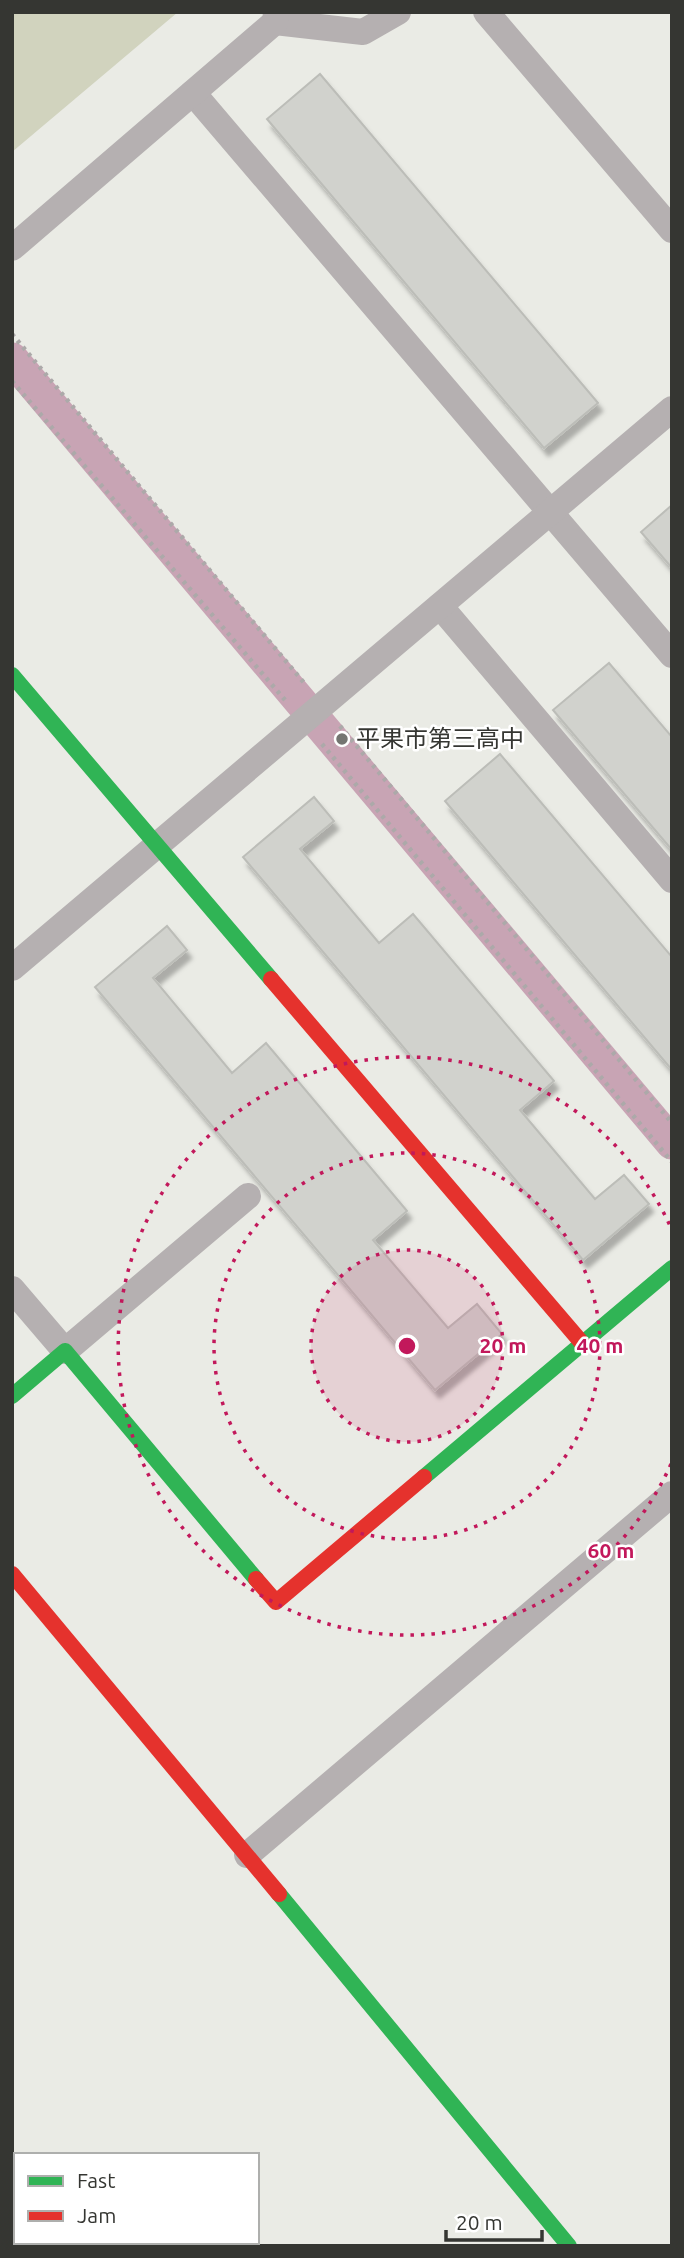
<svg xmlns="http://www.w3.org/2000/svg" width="684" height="2258" viewBox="0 0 684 2258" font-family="Ubuntu,'Noto Sans SC',sans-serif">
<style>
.green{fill:#d1d3be}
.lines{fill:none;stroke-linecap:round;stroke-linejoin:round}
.canal{stroke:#c8a4b4;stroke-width:33}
.building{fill:#d1d2cd;stroke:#bcbdb8;stroke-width:2;filter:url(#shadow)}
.path{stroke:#aca9a9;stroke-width:4.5;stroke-dasharray:3.5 5;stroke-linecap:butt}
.street{stroke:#b5b0b1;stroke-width:26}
.fast{stroke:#30b455;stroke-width:16}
.jam{stroke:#e5322d;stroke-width:16}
.ring{fill:none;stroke:#c2185b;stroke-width:3.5;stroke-dasharray:3.5 7}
.poi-dot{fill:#747571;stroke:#fff;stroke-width:2.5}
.labels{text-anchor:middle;stroke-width:5;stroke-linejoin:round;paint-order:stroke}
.poi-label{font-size:24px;fill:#353632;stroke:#fff;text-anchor:start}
.centre{fill:#c2185b;stroke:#fff;stroke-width:3.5}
.ring-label{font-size:21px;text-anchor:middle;font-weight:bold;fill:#c2185b;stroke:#fff;stroke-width:5;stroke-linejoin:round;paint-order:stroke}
</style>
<defs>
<filter id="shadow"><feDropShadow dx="4.5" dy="8" stdDeviation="2" flood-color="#0004"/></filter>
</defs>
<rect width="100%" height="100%" fill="#eaebe5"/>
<path class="green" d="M12,12H178L12,152Z"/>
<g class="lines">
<path class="canal" d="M12,359L672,1143"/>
</g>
<g class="building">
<path d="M320,74L598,403L544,448L267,119Z"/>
<path d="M672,505V568L641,532Z"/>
<path d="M609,663L672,737V850L553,710Z"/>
<path d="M500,754L672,957V1070L445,801Z"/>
<path d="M314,797L334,821L300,849L379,943L413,914L554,1081L520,1110L595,1199L624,1175L649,1204L583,1260L243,857Z"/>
<path d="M167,926L187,950L153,978L232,1073L266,1043L407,1211L373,1240L448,1328L477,1304L502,1334L435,1390L95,987Z"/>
</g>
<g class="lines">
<g class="path">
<path d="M12,334L305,684"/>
<path d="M12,381L285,700"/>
<path d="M340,726L672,1123"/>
<path d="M322,744L672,1162"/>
</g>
<g class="street">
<path d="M486,12L672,230"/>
<path d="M275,22L363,32L398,12"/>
<path d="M193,93L672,655"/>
<path d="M12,248L275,22L276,12"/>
<path d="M440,606L672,880"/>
<path d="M12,968L672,409"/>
<path d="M12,1289L65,1351L248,1196"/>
<path d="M247,1855L672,1494"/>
</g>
<g class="fast">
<path d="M12,675L271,979"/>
<path d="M12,1396L65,1351L256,1579"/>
<path d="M424,1477L672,1268"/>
<path d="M279,1894L569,2246"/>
</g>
<g class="jam">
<path d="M271,979L582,1343"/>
<path d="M12,1574L279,1894"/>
<path d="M256,1579L276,1602L424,1477"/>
</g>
</g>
<circle cx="407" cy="1346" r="96" fill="#c2185b" fill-opacity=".12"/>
<g class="ring">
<circle cx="407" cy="1346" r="96"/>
<circle cx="407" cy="1346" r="193"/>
<path d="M671 1464A289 289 0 1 1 671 1228"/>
</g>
<circle class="poi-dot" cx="342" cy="739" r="7"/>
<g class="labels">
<g class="poi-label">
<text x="356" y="747">平果市第三高中</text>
</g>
</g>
<circle cx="407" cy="1346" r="10" class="centre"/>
<g class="ring-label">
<text x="503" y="1353">20 m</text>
<text x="600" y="1353">40 m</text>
<text x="611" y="1558">60 m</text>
</g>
<rect width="684" height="2258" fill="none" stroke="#353632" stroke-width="28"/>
<rect x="14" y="2153" width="245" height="91" fill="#ffffff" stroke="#aeafad" stroke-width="2"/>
<rect x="28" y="2176" width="35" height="10" fill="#30b455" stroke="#aeafad" stroke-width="2"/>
<text x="77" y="2188" font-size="21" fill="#353632">Fast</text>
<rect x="28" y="2211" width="35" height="10" fill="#e5322d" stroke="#aeafad" stroke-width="2"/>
<text x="77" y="2223" font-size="21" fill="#353632">Jam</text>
<path d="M446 2230v10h96v-10" fill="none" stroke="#353632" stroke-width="3.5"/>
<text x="456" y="2230" font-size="21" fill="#353632" stroke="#ffffff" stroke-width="5" paint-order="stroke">20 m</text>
</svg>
